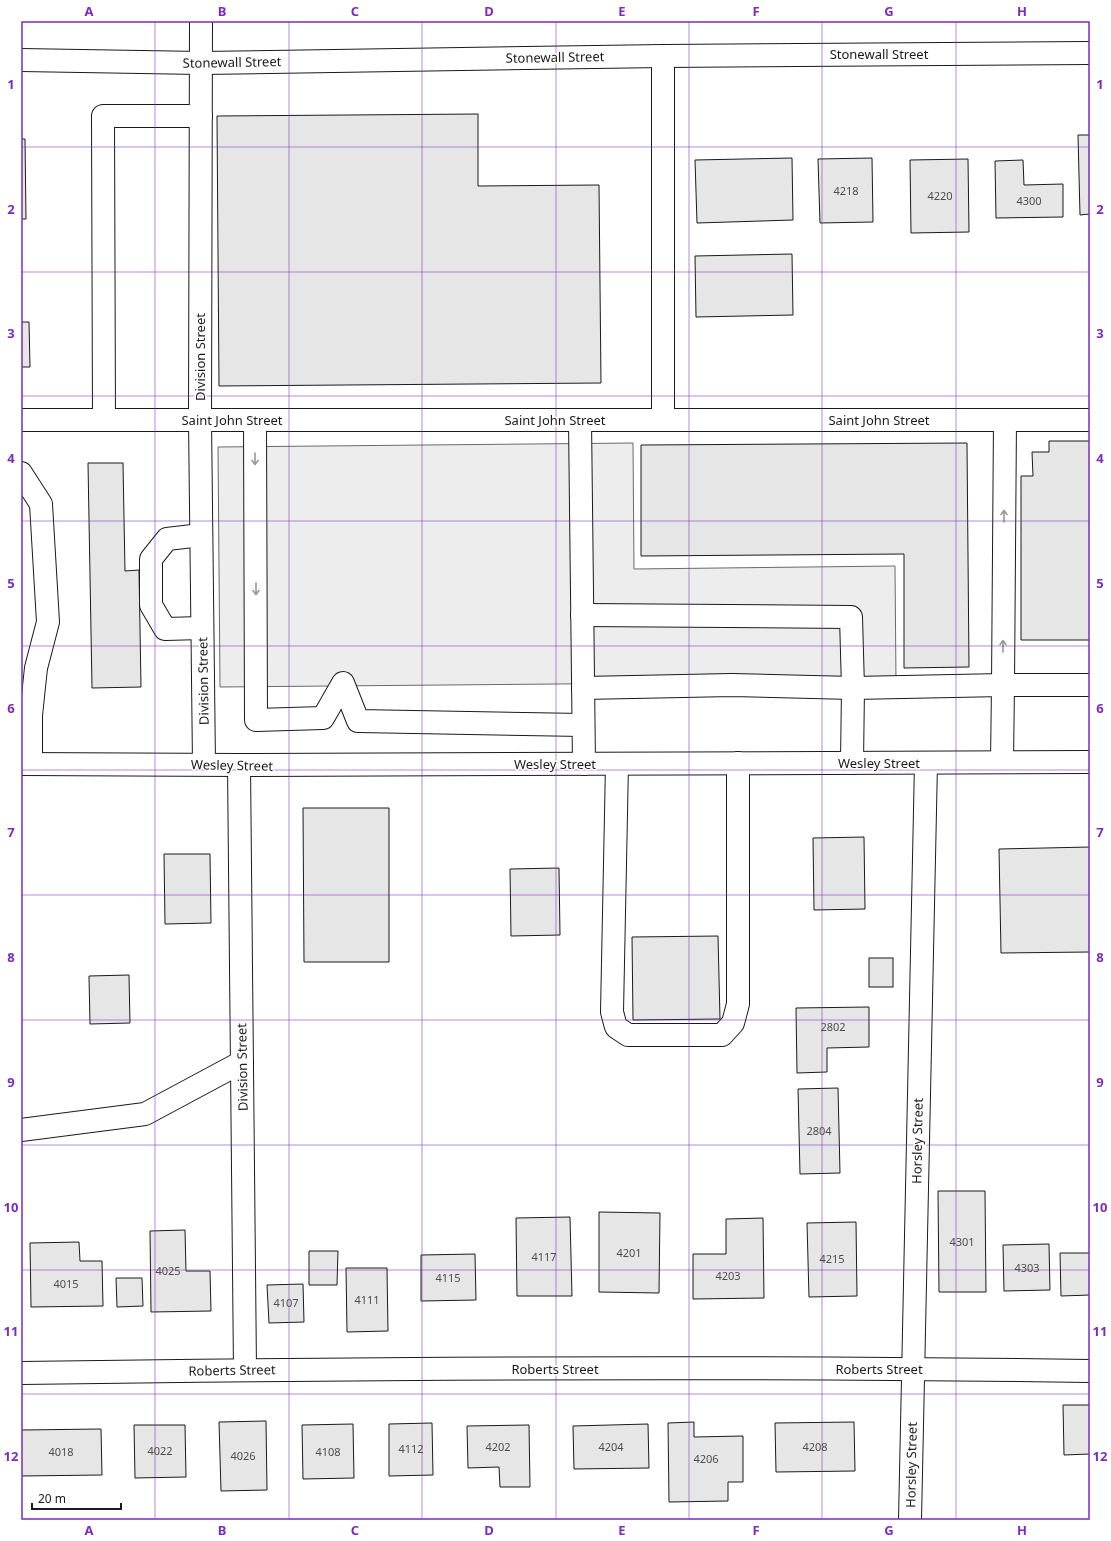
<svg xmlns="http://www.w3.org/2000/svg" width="1111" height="1541" viewBox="0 0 1111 1541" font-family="'Noto Sans',sans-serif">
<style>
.built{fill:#ededed;stroke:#6a6a6a}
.building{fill:#e6e6e6;stroke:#1a1a1a}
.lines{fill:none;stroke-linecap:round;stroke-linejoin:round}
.minor-casing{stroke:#1a1a1a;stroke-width:24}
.major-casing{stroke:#1a1a1a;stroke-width:24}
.minor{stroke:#fff;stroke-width:22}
.major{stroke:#fff;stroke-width:22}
.oneway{stroke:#989898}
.grid{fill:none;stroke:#7b2cbf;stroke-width:1;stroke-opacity:0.55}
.labels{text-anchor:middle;stroke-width:3;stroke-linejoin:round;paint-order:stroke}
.number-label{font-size:11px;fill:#4d4d4d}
.street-label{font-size:13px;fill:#1a1a1a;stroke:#fff}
.neatline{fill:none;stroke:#7b2cbf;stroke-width:1.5}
.grid-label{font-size:13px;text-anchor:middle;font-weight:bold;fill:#7b2cbf}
</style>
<rect width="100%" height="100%" fill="#fff"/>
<path class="built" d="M633,443L634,569L895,566L896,681L220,687L218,447Z"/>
<g class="building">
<path d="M478,114V186L599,185L601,383L219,386L217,116Z"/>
<path d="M1078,135H1090V214L1080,215Z"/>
<path d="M21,139H25L26,219H21Z"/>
<path d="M792,158L793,220L697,223L695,160Z"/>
<path d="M872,158L873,222L820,223L818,159Z"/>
<path d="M968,159L969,232L911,233L910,160Z"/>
<path d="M1023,160L1024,185L1063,184V217L996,218L995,161Z"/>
<path d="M792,254L793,315L696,317L695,256Z"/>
<path d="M21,322H29L30,367H21Z"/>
<path d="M1049,441H1090V640H1021V476H1033L1032,452H1049Z"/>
<path d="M967,443L969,667L904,668V554L641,556V445Z"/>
<path d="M88,463H123L125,571L139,570L141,687L92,688Z"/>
<path d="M303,808H389V962H304Z"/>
<path d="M864,837L865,909L814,910L813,838Z"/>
<path d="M1090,847V952L1001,953L999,849Z"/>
<path d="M164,854H210L211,923L165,924Z"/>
<path d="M559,868L560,935L511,936L510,869Z"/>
<path d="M718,936L720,1019L633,1020L632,937Z"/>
<rect x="869" y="958" width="24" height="29"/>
<path d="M129,975L130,1023L90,1024L89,976Z"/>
<path d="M869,1007V1047L827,1048V1072L797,1073L796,1008Z"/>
<path d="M838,1088L840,1173L800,1174L798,1089Z"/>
<path d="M938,1191H985L986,1292H939Z"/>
<path d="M599,1212L660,1213L659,1293L599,1292Z"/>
<path d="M570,1217L572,1296H517L516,1218Z"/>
<path d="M763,1218L764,1298L693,1299V1254H726V1219Z"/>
<path d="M856,1222L857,1296L809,1297L807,1223Z"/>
<path d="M185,1230L186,1271H210L211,1311L151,1312L150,1231Z"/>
<path d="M79,1242L80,1261H102L103,1306L31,1307L30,1243Z"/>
<path d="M1049,1244L1050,1290L1004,1291L1003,1245Z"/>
<path d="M309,1251H338L337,1285H309Z"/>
<path d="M1060,1253H1090V1295L1061,1296Z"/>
<path d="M475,1254L476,1300L421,1301V1255Z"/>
<path d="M346,1268H387L388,1331L347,1332Z"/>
<path d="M116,1278H142L143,1306L117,1307Z"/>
<path d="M303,1284L304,1322L269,1323L267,1285Z"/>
<path d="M1063,1405H1090V1454L1064,1455Z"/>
<path d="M266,1421L267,1490L221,1491L219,1422Z"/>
<path d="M694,1422V1437L743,1436V1482H728V1501L669,1502L668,1423Z"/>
<path d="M854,1422L855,1471L776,1472L775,1423Z"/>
<path d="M432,1423L433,1475L389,1476V1424Z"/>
<path d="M353,1424L354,1478L303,1479L302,1425Z"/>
<path d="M648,1424L649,1468L574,1469L573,1426Z"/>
<path d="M134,1425H185L186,1477L135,1478Z"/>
<path d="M529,1425L530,1487H500L499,1467L468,1468L467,1426Z"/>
<path d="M101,1429L102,1475L21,1476V1430Z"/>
</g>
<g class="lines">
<defs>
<g id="minor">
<path d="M201,21L200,420L204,764"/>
<path d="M21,60L201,63L663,56L1090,53"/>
<path d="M21,420H1090"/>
<path d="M104,420L103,116H201"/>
<path d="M255,420L256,720L323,718L343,683L358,721L583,725"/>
<path d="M580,420L584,764"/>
<path d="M663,420V56"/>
<path d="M21,473L41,504L48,622L36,668L31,715V764"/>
<path d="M201,535L167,539L151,559V605L165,629L202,628"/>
<path d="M582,615L851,617L853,688L852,763"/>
<path d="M583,688L732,685L853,688L1003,685L1005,420"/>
<path d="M1002,762L1003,685H1090"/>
<path d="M617,764L612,1012L616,1027L628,1035H722L733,1023L738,1004V763"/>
<path d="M239,765L245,1370"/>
<path d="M21,1130L145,1114L242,1062"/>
<path d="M21,1373C377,1368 734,1366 1090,1371"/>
<path d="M910,1520L926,763"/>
</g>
<path id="major" d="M21,764L239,765L1090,762"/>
</defs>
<use href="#minor" class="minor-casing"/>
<use href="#major" class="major-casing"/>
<use href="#minor" class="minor"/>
<use href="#major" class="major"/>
</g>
<defs><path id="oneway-shaft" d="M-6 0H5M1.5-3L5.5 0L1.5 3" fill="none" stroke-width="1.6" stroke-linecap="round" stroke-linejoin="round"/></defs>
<g class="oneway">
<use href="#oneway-shaft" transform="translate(255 459) rotate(90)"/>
<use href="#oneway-shaft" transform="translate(1004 516) rotate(-90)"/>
<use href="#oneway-shaft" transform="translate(256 589) rotate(90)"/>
<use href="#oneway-shaft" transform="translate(1003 646) rotate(-90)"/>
</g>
<path class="grid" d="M155,21V1520M289,21V1520M422,21V1520M556,21V1520M689,21V1520M822,21V1520M956,21V1520M21,147H1090M21,272H1090M21,396H1090M21,521H1090M21,646H1090M21,770H1090M21,895H1090M21,1020H1090M21,1145H1090M21,1270H1090M21,1394H1090"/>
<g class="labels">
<g class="number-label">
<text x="846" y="195">4218</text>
<text x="940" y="200">4220</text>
<text x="1029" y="205">4300</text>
<text x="833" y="1031">2802</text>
<text x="819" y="1135">2804</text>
<text x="962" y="1246">4301</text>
<text x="629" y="1257">4201</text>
<text x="544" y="1261">4117</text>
<text x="832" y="1263">4215</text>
<text x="1027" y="1272">4303</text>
<text x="168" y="1275">4025</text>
<text x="728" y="1280">4203</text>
<text x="448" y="1282">4115</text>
<text x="66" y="1288">4015</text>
<text x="367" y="1304">4111</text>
<text x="286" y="1307">4107</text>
<text x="498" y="1451">4202</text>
<text x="611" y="1451">4204</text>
<text x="815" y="1451">4208</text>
<text x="411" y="1453">4112</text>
<text x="160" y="1455">4022</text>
<text x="61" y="1456">4018</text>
<text x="328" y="1456">4108</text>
<text x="243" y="1460">4026</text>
<text x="706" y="1463">4206</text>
</g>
<g class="street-label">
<text x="879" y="59">Stonewall Street</text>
<text transform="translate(555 57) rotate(-1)" y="5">Stonewall Street</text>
<text transform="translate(232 62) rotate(-1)" y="5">Stonewall Street</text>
<text transform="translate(200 357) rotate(-90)" y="5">Division Street</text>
<text x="232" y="425">Saint John Street</text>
<text x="555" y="425">Saint John Street</text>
<text x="879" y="425">Saint John Street</text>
<text transform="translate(203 681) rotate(-91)" y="5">Division Street</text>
<text x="879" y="768">Wesley Street</text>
<text x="555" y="769">Wesley Street</text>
<text transform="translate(232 765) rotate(1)" y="5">Wesley Street</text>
<text transform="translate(242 1067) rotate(-91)" y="5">Division Street</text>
<text transform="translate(917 1141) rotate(-89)" y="5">Horsley Street</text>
<text x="555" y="1374">Roberts Street</text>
<text x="879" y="1374">Roberts Street</text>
<text transform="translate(232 1370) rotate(-1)" y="5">Roberts Street</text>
<text transform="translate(911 1465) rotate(-89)" y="5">Horsley Street</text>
</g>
</g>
<rect width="1111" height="1541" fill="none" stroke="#ffffff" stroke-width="44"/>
<path d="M32 1503v6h89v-6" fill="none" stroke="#1a1a1a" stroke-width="2"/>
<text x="38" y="1503" font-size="12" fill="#1a1a1a" stroke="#ffffff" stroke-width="3" paint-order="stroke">20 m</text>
<rect x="22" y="22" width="1067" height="1497" class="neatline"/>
<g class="grid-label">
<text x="89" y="16">A</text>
<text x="222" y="16">B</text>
<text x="355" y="16">C</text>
<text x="489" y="16">D</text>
<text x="622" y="16">E</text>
<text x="756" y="16">F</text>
<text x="889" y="16">G</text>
<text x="1022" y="16">H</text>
<text x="11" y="89">1</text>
<text x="1100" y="89">1</text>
<text x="11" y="214">2</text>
<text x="1100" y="214">2</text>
<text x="11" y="338">3</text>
<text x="1100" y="338">3</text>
<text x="11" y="463">4</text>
<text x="1100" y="463">4</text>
<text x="11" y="588">5</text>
<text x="1100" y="588">5</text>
<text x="11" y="713">6</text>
<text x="1100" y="713">6</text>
<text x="11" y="837">7</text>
<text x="1100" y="837">7</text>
<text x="11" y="962">8</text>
<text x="1100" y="962">8</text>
<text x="11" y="1087">9</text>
<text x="1100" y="1087">9</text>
<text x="11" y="1212">10</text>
<text x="1100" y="1212">10</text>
<text x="11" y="1336">11</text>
<text x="1100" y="1336">11</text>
<text x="11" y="1461">12</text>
<text x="1100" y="1461">12</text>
<text x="89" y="1535">A</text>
<text x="222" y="1535">B</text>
<text x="355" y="1535">C</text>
<text x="489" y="1535">D</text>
<text x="622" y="1535">E</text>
<text x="756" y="1535">F</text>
<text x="889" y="1535">G</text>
<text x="1022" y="1535">H</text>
</g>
</svg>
